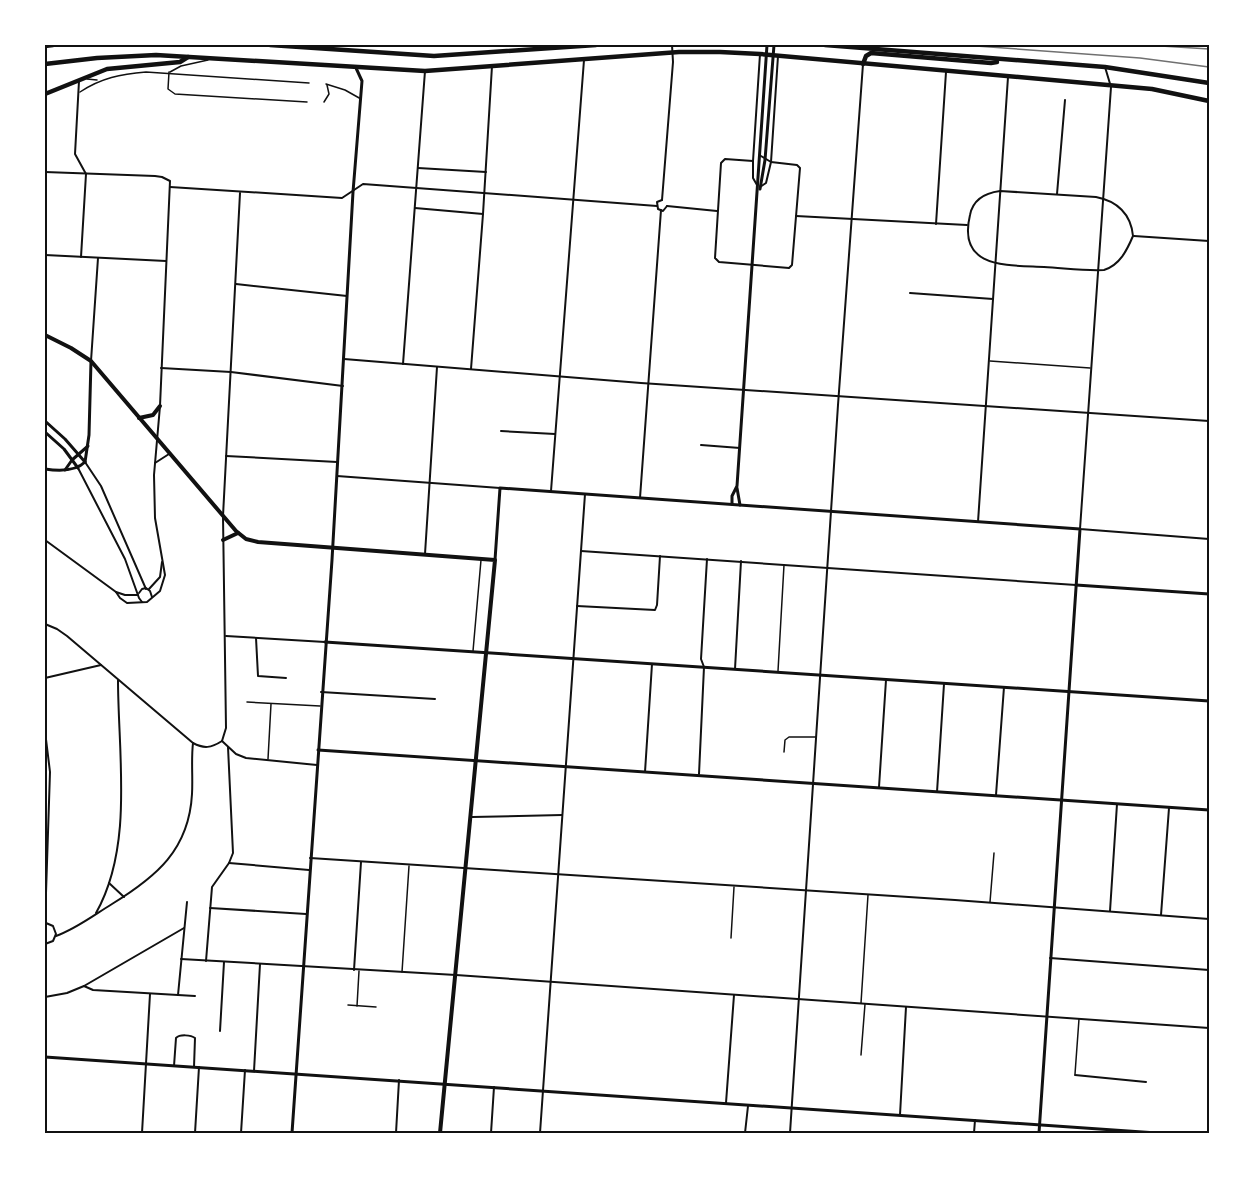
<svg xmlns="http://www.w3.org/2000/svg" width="1254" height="1178" viewBox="0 0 1254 1178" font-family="Commissioner,sans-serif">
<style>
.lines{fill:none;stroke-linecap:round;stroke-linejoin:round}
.service{stroke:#111;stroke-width:1.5}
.minor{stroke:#111;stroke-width:2}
.tertiary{stroke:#111;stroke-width:3}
.secondary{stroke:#111;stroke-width:4}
.trunk{stroke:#111;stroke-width:4.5}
.rail{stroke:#707070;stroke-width:1.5}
.neatline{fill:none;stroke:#111;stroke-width:2}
</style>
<rect width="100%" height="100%" fill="#fff"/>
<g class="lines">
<g class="service">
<path d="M169,72L168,89L175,94L307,102"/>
<path d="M170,72L181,66L208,60"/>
<path d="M87,79L97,80"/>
<path d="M326,84L345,90L361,99"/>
<path d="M80,92C101,78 121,74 146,72L309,83"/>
<path d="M324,102L329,94L327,85"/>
<path d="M990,361L1090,368"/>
<path d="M473,651L481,560"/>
<path d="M778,671L784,565"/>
<path d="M247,702L320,706"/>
<path d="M784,752L785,740L789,737H816"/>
<path d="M268,759L271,704"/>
<path d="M990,902L994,853"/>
<path d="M731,938L734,887"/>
<path d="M402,972L409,866"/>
<path d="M861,1003L868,895"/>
<path d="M348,1005L376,1007"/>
<path d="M357,1006L359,971"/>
<path d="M861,1055L865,1004"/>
<path d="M1075,1074L1079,1019"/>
</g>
<g class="minor">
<path d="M1105,67L1111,87L1080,529L1209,539"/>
<path d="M79,81L75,154L86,174"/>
<path d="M753,161L725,159L721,163L715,258L719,262L789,268L792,265L800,168L797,165L771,162L761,156"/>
<path d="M418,168L486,172"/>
<path d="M45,172L155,176L162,177L170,181L160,406L154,475L155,518L165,575L160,591L147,602L127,603L120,598L116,592"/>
<path d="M757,185L753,178V161L760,54"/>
<path d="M170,187L342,198L363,184L657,206"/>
<path d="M760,187L766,183L771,162L778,56"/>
<path d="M1000,191L1096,197C1117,201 1131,214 1133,236C1127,250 1120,265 1104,270C1084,271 1064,268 1044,267C1007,265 957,269 970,215C973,199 985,193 1000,191Z"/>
<path d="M1057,194L1065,100"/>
<path d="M662,200L673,62L672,45"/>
<path d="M662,200L657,202L658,209L663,211L667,206"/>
<path d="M667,206L717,211"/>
<path d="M415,208L483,214"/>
<path d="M796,216L967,225"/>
<path d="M936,224L946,72"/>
<path d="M1134,236L1209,241"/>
<path d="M45,255L166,261"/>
<path d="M81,257L86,174"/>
<path d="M236,284L347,296"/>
<path d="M910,293L993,299"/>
<path d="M344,359L641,383L1209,421"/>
<path d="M91,361L98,258"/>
<path d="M403,364L425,71"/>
<path d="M161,368L231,372L343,386"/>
<path d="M471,369L483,214L492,66"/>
<path d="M501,431L555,434"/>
<path d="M701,445L740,448"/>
<path d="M226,456L337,462"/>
<path d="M85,462L101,486L146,589"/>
<path d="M155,463L169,454"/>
<path d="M78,468L125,559L139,598L142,602"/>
<path d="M337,476L500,488"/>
<path d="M551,491L584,60"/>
<path d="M640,498L661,210"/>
<path d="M978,522L1008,77"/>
<path d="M45,540L116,592L125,595H138"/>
<path d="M581,551L1076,585"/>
<path d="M425,554L437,367"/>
<path d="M149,589L160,577L162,562"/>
<path d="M139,593L142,589L146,588L150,591L152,597"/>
<path d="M577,606L655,610L657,605L660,556"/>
<path d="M45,624L57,629L67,636L193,743C204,749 211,748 222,741"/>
<path d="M226,636L325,642"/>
<path d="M256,638L258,676L286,678"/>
<path d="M735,669L741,561"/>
<path d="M45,678L101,665"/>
<path d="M321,692L435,699"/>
<path d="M45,731L50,772L45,923"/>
<path d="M222,741L226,728L223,516L240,193"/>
<path d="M222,741L236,754L246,758L317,765"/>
<path d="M645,772L652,664"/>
<path d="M699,774L704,667L701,659L707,559"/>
<path d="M879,787L886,680"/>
<path d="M937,792L944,684"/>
<path d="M996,795L1004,687"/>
<path d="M472,817L562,815"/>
<path d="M310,858L955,900L1209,919"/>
<path d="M229,863L309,870"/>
<path d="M109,883L124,897"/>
<path d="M210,908L306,914"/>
<path d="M1110,911L1117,804"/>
<path d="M96,913C134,846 118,754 118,680"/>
<path d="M1161,915L1169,808"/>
<path d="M56,936C76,929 94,915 112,904C156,877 189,850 192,794C193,777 191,760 193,743"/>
<path d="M45,944L53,941L56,934L53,926L46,923"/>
<path d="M1050,958L1209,970"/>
<path d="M181,959L456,975L1209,1028"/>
<path d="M206,961L212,887L229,863L233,853L228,747"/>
<path d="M354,970L361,862"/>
<path d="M84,986L93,990L195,996"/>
<path d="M178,995L187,902"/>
<path d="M45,997L67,993L84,986L184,928"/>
<path d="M220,1031L224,962"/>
<path d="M174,1066L176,1038C180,1034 191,1035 195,1038L194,1067"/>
<path d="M254,1071L260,964"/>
<path d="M1075,1075L1146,1082"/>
<path d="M726,1103L734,995"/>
<path d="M900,1115L906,1007"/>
<path d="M142,1133L150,994"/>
<path d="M195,1133L199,1067"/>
<path d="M241,1133L245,1070"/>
<path d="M396,1133L399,1080"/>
<path d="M491,1133L494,1087"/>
<path d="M540,1133L585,494"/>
<path d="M745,1133L748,1106"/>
<path d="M790,1133L838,405L863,64"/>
<path d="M974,1133L975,1120"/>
</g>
<g class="tertiary">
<path d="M760,189L765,160L774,45"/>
<path d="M45,421L65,439L85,462"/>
<path d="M45,432L64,449L78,468"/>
<path d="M85,462L89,435L91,361"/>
<path d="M45,469C58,471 75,472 85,462"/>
<path d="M65,470L72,460L88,446"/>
<path d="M737,488L740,505"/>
<path d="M732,504V496L737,486L767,45"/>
<path d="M495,560L500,488L1080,529L1039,1133"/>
<path d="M1076,585L1209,594"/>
<path d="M325,642L1209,701"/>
<path d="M318,750L1209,810"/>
<path d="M45,1057L1157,1133"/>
<path d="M292,1133L332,560L353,192L362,81L356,68"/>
</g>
<g class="secondary">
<path d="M45,335L71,348L91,361L236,531L246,539L258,542L495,560L440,1133"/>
<path d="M139,418L153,415L160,406"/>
<path d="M223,540L238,533"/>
</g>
<g class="trunk">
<path d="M270,45L434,56L596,45"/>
<path d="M825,45L1105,67L1209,83"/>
<path d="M45,46L53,45"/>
<path d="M45,64L97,58L156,55L425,71L679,52H720L760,54L1152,89L1209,101"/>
<path d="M863,64L866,56L871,53L991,63L997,62"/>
<path d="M45,94L107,69L180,62L188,57"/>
</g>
<g class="rail">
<path d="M962,45L1140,58L1209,67"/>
<path d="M1145,45L1209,49"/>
</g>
</g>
<rect width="1254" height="1178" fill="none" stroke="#ffffff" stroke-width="93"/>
<rect x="46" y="46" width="1162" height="1086" class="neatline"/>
</svg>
